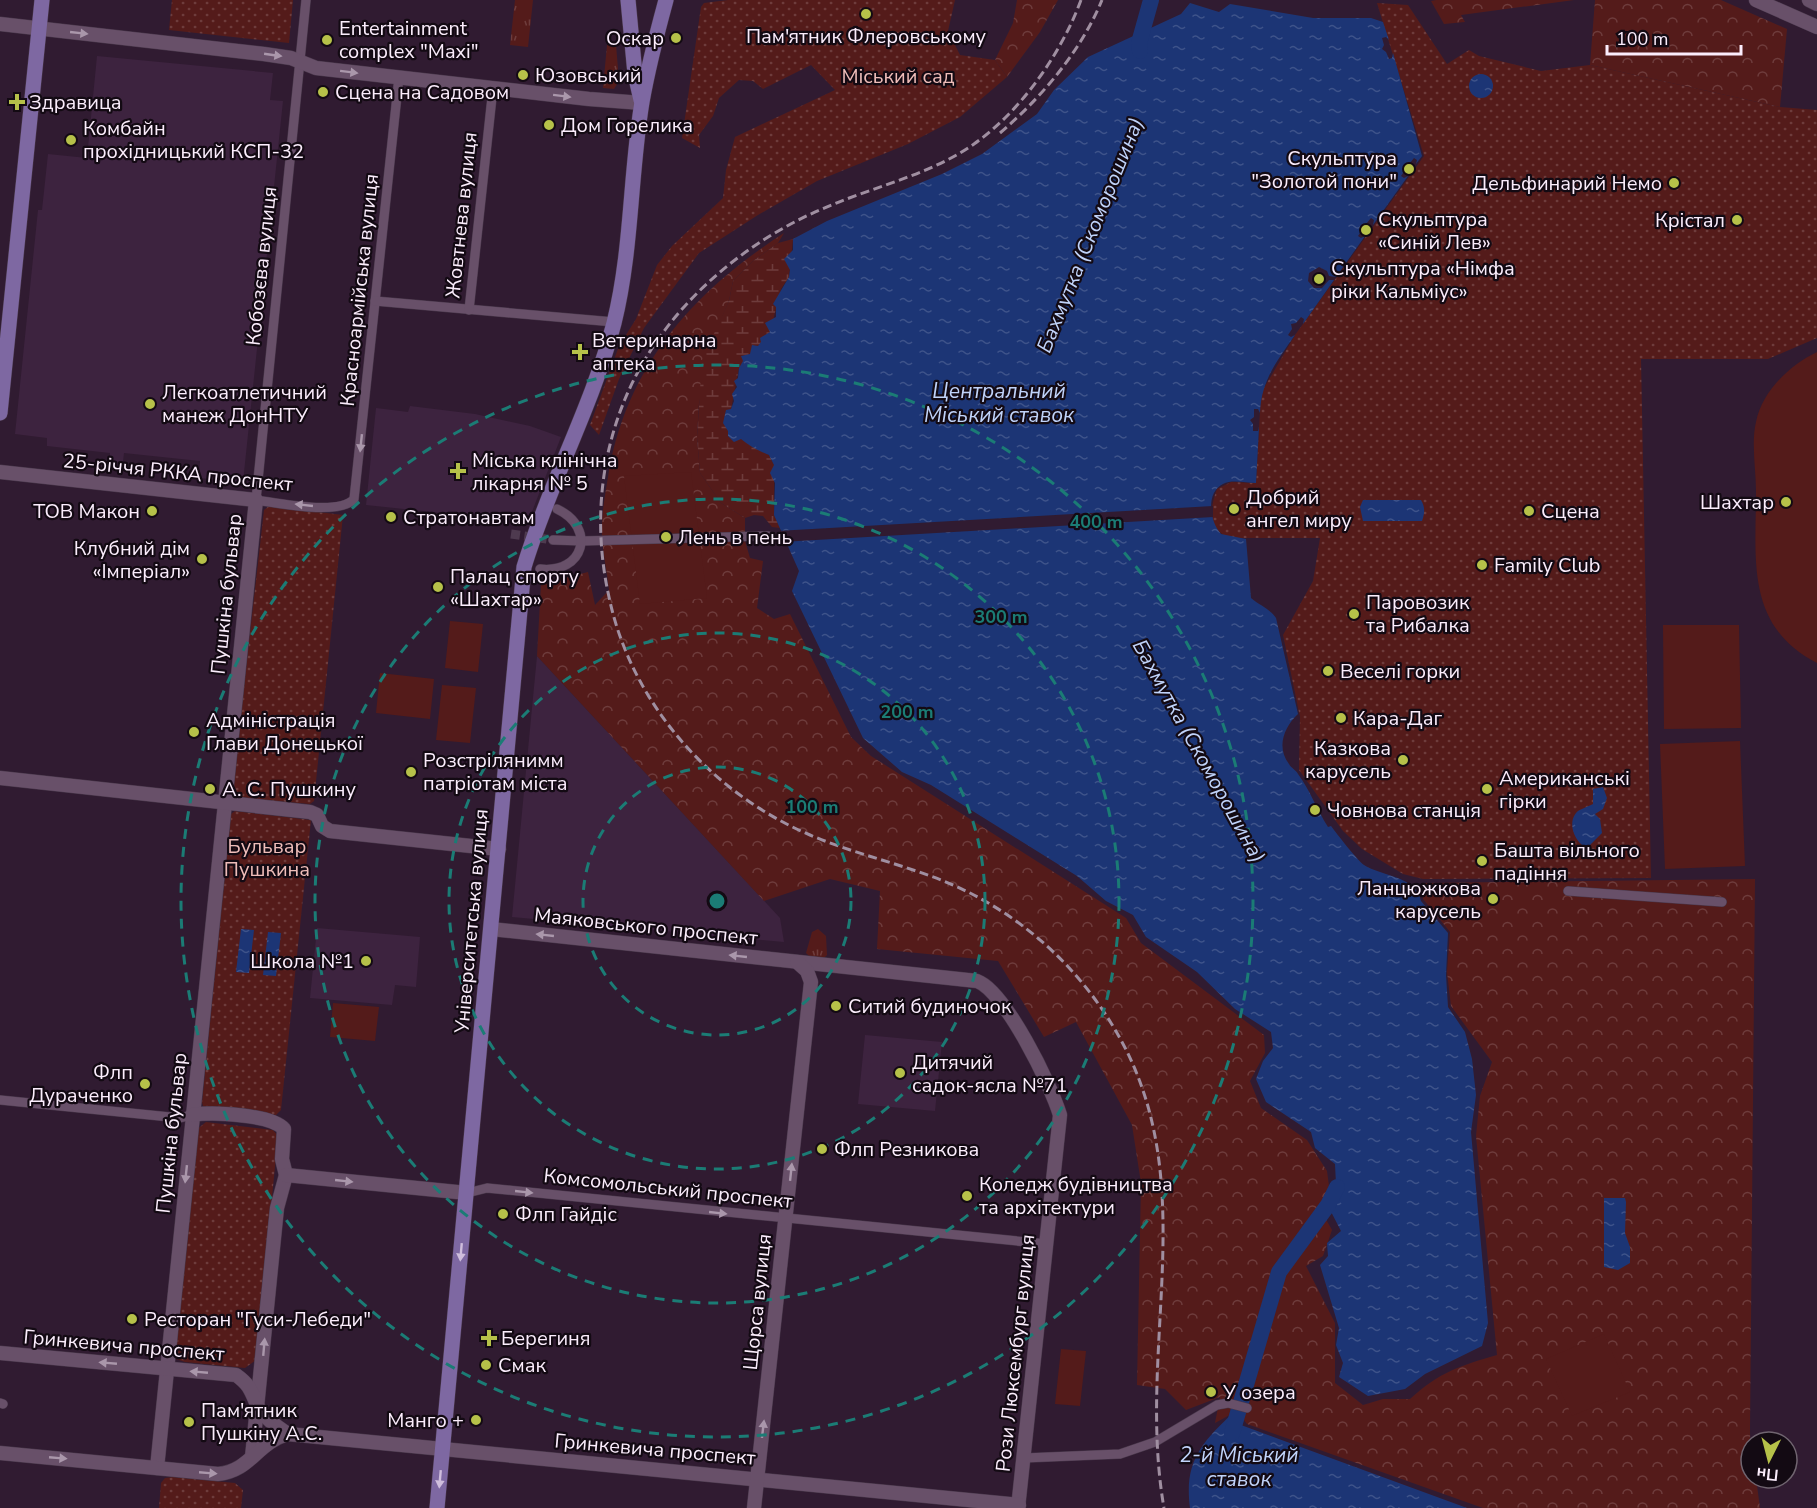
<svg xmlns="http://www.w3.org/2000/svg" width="1817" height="1508" viewBox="0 0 1817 1508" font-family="'Nunito Sans',sans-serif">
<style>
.built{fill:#3d233f}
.grass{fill:url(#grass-tufts)}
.forest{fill:url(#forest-crowns)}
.wetland{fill:url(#wetland-marsh)}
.park{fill:url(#park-dots)}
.pitch{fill:#541b1a}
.water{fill:url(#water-ripples)}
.pier{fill:#301b31}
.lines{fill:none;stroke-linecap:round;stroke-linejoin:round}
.river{stroke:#1c3575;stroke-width:16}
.street-tunnel{stroke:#4e3a4f;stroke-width:9;stroke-dasharray:9 4.5;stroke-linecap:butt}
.street-casing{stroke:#49384b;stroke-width:10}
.secondary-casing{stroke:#49384b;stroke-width:15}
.primary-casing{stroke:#49384b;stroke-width:16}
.street{stroke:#685069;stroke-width:9}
.secondary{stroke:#685069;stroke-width:14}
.primary{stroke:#7e68a2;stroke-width:15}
.rail{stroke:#a08fa1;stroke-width:3;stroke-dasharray:9 4.5;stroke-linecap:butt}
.oneway{fill:#aa97ab}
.oneway2{fill:#cfbedc}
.ring{fill:none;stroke:#1b7c75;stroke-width:3;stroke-dasharray:10 8}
.poi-dot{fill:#b6c149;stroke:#130a13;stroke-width:2}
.labels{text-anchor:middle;stroke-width:4.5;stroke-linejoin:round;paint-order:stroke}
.poi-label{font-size:20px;fill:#fbedfc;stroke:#130a13;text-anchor:start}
.park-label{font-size:20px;fill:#efbdb9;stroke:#130a13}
.street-label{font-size:20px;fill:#fbedfc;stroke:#130a13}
.water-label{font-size:21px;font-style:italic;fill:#c0d3fa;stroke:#130a13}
.centre{fill:#1b7c75;stroke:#130a13;stroke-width:3}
.ring-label{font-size:18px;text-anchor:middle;font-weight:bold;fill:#1b7c75;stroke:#130a13;stroke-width:4.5;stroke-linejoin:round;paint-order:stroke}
</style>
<defs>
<pattern id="grass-tufts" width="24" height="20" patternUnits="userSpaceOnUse" patternTransform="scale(1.5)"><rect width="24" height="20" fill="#541b1a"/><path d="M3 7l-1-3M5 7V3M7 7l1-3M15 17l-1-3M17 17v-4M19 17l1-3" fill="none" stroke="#6e3c3c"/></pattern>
<pattern id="forest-crowns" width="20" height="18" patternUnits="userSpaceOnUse" patternTransform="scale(1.5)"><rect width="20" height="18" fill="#541b1a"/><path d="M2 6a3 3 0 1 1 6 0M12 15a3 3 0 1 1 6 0" fill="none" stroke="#6e3c3c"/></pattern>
<pattern id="wetland-marsh" width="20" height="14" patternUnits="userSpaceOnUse" patternTransform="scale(1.5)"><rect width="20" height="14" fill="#541b1a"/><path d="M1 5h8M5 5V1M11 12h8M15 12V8" fill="none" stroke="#6e3c3c"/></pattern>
<pattern id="park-dots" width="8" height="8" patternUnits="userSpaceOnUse" patternTransform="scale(1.5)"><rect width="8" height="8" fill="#541b1a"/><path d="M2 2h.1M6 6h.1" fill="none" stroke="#6e3c3c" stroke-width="1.8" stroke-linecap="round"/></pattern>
<pattern id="water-ripples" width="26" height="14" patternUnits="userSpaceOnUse" patternTransform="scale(1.5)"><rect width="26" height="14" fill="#1c3575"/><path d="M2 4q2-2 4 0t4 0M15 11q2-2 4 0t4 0" fill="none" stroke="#3e538a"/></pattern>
</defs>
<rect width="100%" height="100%" fill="#301b31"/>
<g class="built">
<path d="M97,56L273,73L270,100L283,101L243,482L199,478L200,461L124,453L122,470L109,469L110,453L47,446V438L15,434L38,210H42L48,154L87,158Z"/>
<path d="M410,406L475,414L530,426L561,437L528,522L366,505L376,408L408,412Z"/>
<path d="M537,656L780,918L784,942L512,917Z"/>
<path d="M317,928L420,937L416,987L395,985L392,1005L310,998Z"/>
<path d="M865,1035L942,1042L935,1111L858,1104Z"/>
</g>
<g class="grass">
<path d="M515,0H533L528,47L510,45Z"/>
<path d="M607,45H616L619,81L614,89L603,88Z"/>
<path d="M818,929L826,936L827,955L824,958L810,957L806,953L812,932Z"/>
</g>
<g class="forest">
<path d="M1017,0H1058L1040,32L1007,77L995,60L1013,23Z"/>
<path d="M1436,0H1574L1461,15L1465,22L1444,24L1431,1Z"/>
<path d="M1595,0H1721L1787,29L1780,107L1590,65Z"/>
<path d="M784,233L778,243L753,261L733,281L729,301L717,329L699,403L697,437L700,473L721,503L745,518V541L750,558L763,561L757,608L774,619L790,614L851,737L871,756L1126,918L1141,943L1264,1035L1265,1053L1250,1081L1261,1108L1307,1140L1327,1171L1329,1186L1320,1209L1332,1230L1323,1256L1306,1266L1335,1323V1383L1363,1405L1383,1399H1410C1440,1372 1459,1366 1497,1355L1476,1136L1480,1096L1492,1062L1451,1006L1447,972L1450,932L1423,899V883L1755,879L1750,1430L1751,1478H1756L1760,1508H1483L1247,1424L1237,1411L1215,1423L1220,1397L1186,1410L1165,1389L1137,1385L1141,1183L1132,1125L1076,1022L1044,1037L998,961L877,949L880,891L830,879L764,901L537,656L541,584L588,572L595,605L609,590C607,572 603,554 602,536C601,517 605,495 608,477C626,366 693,292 784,233Z"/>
</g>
<path class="wetland" d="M793,239L789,277L781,289L770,332L739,368L731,409L741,439L769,455L774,465V515L780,528L772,527L763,516L754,515L745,518L721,503L700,473L697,437L702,360L729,301L733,281L753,261L778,243Z"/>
<g class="park">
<path d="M172,0H293L289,43L169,30Z"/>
<path d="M728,0H955L948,31L960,55L995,60L1007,77L960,117L908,144L817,181L758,215L699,253L644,328L619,379L599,435L590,425L619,346L636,319L657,265L672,246L723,198L726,170L735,137L835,90L811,65L763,89L753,81L739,80L719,98L713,116L699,135L700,148L682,138L701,7L704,3Z"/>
<path d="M1377,3L1408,5L1447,64L1469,50L1479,56L1541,71L1590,65L1780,107L1817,110V338L1768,359H1641L1651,878L1423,879L1403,874L1362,849L1343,831L1299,770L1300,717L1283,635L1313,581L1320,538H1229C1207,528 1210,508 1217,489L1231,482L1256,483L1261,393L1295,335L1424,156Z"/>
<path d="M269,506L343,515L314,801L310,804L239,798L232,791L264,510Z"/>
<path d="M235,811L311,820L281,1110L276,1115L211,1109L203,1106L202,1102L231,814Z"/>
<path d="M206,1122L273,1130L278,1136L256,1360L245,1368L185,1362L176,1359L174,1352L196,1130Z"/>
<path d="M173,1477L235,1483L243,1490L241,1508H159L161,1483L165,1478Z"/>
</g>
<g class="pitch">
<path d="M1817,352V663C1745,626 1756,559 1756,491C1756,469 1751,443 1756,422C1762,391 1790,365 1817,352Z"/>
<path d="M691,472L707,598L640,604L624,476Z"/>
<path d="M450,621L483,624L478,672L445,668Z"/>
<path d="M1663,625H1739L1741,728L1664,729Z"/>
<path d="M380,673L434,679L430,719L376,713Z"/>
<path d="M442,685L476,688L470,743L436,740Z"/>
<path d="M1740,741L1745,866L1665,869L1660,744Z"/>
<path d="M333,1003L379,1007L375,1041L330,1037Z"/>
<path d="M1604,1334L1630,1392L1572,1416L1546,1359Z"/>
<path d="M1061,1349L1086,1351L1080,1406L1055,1404Z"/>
</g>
<g class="water">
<path d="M1190,3L1219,12L1230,4L1313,18H1371L1383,22L1389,40L1386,37L1382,38L1384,45L1382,49L1386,52L1389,59L1392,58L1393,53L1422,156L1416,164L1417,160L1414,158L1409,164H1404L1405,170L1401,176L1404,178L1408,176L1373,225L1374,220L1371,218L1366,224L1361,225L1362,230L1358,236L1361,238L1365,236L1336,277L1329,276L1327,271L1319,267L1309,273L1308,281L1314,288H1322L1329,280H1334L1303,324L1304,319L1301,317L1296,323L1291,324L1292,329L1288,335L1291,337L1295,335C1277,361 1261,381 1260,413L1258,409H1254V417L1250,420L1253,424V431H1258L1259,427L1256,483C1246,483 1232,479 1223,484C1205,493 1210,522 1221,534L1246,539L1251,598C1260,606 1268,607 1276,618L1298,714C1284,727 1276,747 1289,764C1291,768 1296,770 1298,774C1310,790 1317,810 1328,827L1331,826C1336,833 1358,861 1364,865C1381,876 1416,876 1421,901L1448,933L1446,975L1448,1007L1465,1032L1472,1059L1476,1095L1471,1132L1488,1323L1482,1346L1425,1374L1405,1389L1368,1396L1339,1377L1343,1363L1336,1345L1339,1328L1320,1265L1328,1256L1327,1243L1341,1231L1326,1202L1336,1184L1335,1164L1315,1148L1311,1132L1266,1102L1256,1079L1263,1061L1273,1048L1271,1032L1235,1009L1197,972L1146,937L1133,915L1106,901L1077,876L931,785L902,772L863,738L792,591L799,571L774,515L775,483L770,473L774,465L769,455C759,451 749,446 741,439L734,442L728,436V431L723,423L726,410L731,409L734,401L732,394L737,387L734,381L738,378L739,368L743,361L741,356L750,354L752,345L758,346L761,342L760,338L770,332L765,323L776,317V307L773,304L789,277L790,270L784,259L793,250V239L827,221L942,174L982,154L1037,114L1054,90L1088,57L1181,14Z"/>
<circle cx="1481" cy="86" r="12"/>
<path d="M1363,500H1421C1425,507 1425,513 1422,521H1363L1360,507Z"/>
<path d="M1603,787L1607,798L1603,809L1595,814L1600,819L1602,833L1589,846L1582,845C1574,838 1568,823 1576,813C1579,809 1588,807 1593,804V789Z"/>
<path d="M241,929L254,930L249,973L236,972Z"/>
<path d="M268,932L281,933L276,976L263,975Z"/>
<path d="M1604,1198H1625L1626,1202L1625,1233L1630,1247V1263L1618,1270L1604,1267Z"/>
<path d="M1233,1413H1238L1241,1425L1467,1508H1190C1184,1462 1201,1443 1233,1413Z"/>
</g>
<path class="pier" d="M1213,506V517L781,542L777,531Z"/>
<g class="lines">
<g class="river">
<path d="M1140,51L1139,43L1151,0"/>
<path d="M1232,1433L1279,1272L1328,1205L1337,1187"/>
</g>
<path class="street-tunnel" d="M511,534L553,540"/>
<defs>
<g id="street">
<path d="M306,0L256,500C278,503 339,516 354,499L399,77"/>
<path d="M375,301L614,322"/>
<path d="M469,310L493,88"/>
<path d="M553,540L582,541L768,536"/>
<path d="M540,569C584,574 597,528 557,509"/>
<path d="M1568,891L1722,902"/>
<path d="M0,1100L180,1118L192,1115"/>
<path d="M467,1193L487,1188L1047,1244"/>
<path d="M0,1403L3,1404"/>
<path d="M1024,1458L1120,1454L1155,1442L1217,1405L1228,1403L1247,1408"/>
</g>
<g id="secondary">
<path d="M1756,0L1817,27"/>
<path d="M1809,0L1817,4"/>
<path d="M0,24L264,54L291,58L316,68L589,99L642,103"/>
<path d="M0,472L256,500L157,1468"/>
<path d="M0,778L310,812L317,815L322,826L330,831L499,849"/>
<path d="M491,929L977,981C1005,991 1051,1085 1060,1115L1018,1508"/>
<path d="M192,1115C211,1112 271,1114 284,1129L282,1159L286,1175L277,1208L252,1457"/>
<path d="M286,1175L467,1193"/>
<path d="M0,1353L236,1375C250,1385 251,1391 257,1405C264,1418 276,1426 288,1434"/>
<path d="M0,1453L218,1474C251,1471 257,1442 288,1434L1019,1505"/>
<path d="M754,1508L811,982L807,971L797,962"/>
</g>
<g id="primary">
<path d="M628,0L635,74L641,100"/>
<path d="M0,413L42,0"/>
<path d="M437,1508L524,567C549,484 592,407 614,323C632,251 630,175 642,102C648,68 657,33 666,0"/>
</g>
</defs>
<use href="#street" class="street-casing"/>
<use href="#secondary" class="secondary-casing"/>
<use href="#primary" class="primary-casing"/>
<use href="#street" class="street"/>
<use href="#secondary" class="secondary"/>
<use href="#primary" class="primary"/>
<g class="rail">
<path d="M1081,0C1061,54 1021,111 974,144C933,173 880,185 834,204C745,239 663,308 625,399C599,462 594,530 609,597C631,703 711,793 810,835C857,855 907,865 953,885C1019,914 1074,963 1111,1023C1207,1176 1135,1342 1164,1508"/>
<path d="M1000,133C1042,97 1081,51 1102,0"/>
</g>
</g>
<defs><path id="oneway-solid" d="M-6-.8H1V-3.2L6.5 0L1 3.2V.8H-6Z" transform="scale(1.5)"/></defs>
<g class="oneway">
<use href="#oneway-solid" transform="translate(79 33) rotate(6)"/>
<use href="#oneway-solid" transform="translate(273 55) rotate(8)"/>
<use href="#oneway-solid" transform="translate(349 72) rotate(7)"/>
<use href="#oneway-solid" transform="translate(562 96) rotate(7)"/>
<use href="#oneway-solid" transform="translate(361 443) rotate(96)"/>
<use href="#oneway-solid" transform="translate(304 505) rotate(-174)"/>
<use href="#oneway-solid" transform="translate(545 935) rotate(-174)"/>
<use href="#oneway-solid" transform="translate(738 956) rotate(-174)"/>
<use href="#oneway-solid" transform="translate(791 1172) rotate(-84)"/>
<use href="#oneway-solid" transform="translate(186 1174) rotate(96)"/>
<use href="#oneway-solid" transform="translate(344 1181) rotate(6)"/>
<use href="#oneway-solid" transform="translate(524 1192) rotate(6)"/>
<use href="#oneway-solid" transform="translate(718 1213) rotate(6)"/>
<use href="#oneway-solid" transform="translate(264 1347) rotate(-85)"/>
<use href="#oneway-solid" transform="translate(108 1363) rotate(-175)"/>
<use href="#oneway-solid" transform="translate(199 1372) rotate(-175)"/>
<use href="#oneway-solid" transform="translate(763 1429) rotate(-83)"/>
<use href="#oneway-solid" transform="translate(58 1458) rotate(5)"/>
<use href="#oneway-solid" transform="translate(208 1473) rotate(5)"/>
</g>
<g class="oneway2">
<use href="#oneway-solid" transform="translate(461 1252) rotate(95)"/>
<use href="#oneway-solid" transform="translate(440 1479) rotate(95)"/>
</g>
<g class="ring">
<circle cx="717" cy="901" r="134"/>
<circle cx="717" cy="901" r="268"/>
<circle cx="717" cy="901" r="402"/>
<circle cx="717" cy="901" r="536"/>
</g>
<g class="poi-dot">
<circle cx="866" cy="14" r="6"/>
<circle cx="676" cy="38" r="6"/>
<circle cx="327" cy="40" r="6"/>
<circle cx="523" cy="75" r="6"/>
<circle cx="323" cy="92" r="6"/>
<path d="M14 93h6v6h6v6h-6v6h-6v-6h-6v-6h6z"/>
<circle cx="549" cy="125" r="6"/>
<circle cx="71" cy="140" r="6"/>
<circle cx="1409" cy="169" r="6"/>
<circle cx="1674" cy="183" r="6"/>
<circle cx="1737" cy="220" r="6"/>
<circle cx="1366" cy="230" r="6"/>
<circle cx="1319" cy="279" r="6"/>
<path d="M577 343h6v6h6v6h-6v6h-6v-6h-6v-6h6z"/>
<circle cx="150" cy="404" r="6"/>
<path d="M455 462h6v6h6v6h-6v6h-6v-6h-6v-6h6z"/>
<circle cx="1786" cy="502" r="6"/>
<circle cx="1234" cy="509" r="6"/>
<circle cx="152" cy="511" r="6"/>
<circle cx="1529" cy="511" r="6"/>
<circle cx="391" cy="517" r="6"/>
<circle cx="666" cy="537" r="6"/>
<circle cx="202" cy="559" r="6"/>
<circle cx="1482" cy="565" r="6"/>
<circle cx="438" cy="587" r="6"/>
<circle cx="1354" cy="614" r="6"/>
<circle cx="1328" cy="671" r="6"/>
<circle cx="1341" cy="718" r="6"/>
<circle cx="194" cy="732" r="6"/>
<circle cx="1403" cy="760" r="6"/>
<circle cx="411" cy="772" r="6"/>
<circle cx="210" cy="789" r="6"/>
<circle cx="1487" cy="789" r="6"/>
<circle cx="1315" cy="810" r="6"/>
<circle cx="1482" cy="861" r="6"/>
<circle cx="1493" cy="899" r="6"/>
<circle cx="366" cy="961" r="6"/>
<circle cx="836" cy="1006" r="6"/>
<circle cx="900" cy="1073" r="6"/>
<circle cx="145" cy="1084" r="6"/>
<circle cx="822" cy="1149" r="6"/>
<circle cx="967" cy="1196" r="6"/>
<circle cx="503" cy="1214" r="6"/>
<circle cx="132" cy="1319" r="6"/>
<path d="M486 1329h6v6h6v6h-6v6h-6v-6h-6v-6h6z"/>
<circle cx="486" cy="1365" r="6"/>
<circle cx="1211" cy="1392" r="6"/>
<circle cx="476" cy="1420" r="6"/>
<circle cx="189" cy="1422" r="6"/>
</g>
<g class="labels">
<g class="poi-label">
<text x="339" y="35">Entertainment<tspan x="339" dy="23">complex "Maxi"</tspan></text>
<text x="866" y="43" text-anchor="middle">Пам'ятник Флеровському</text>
<text x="664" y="45" text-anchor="end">Оскар</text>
<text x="535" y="82">Юзовський</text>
<text x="335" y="99">Сцена на Садовом</text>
<text x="29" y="109">Здравица</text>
<text x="561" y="132">Дом Горелика</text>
<text x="83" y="135">Комбайн<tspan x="83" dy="23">прохідницький КСП-32</tspan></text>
<text x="1397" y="165" text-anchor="end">Скульптура<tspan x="1397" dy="23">"Золотой пони"</tspan></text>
<text x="1662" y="190" text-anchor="end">Дельфинарий Немо</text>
<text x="1378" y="226">Скульптура<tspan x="1378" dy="23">«Синій Лев»</tspan></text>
<text x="1725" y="227" text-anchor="end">Крістал</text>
<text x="1331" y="275">Скульптура «Німфа<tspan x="1331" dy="23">ріки Кальміус»</tspan></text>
<text x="592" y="347">Ветеринарна<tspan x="592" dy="23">аптека</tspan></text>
<text x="162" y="399">Легкоатлетичний<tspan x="162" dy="23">манеж ДонНТУ</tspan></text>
<text x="472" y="467">Міська клінічна<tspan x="472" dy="23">лікарня № 5</tspan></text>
<text x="1246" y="504">Добрий<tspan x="1246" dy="23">ангел миру</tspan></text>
<text x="1774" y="509" text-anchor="end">Шахтар</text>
<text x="140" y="518" text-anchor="end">ТОВ Макон</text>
<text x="1541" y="518">Сцена</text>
<text x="403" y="524">Стратонавтам</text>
<text x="678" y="544">Лень в пень</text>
<text x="190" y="555" text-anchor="end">Клубний дім<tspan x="190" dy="23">«Імперіал»</tspan></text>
<text x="1494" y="572">Family Club</text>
<text x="450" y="583">Палац спорту<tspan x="450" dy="23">«Шахтар»</tspan></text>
<text x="1366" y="609">Паровозик<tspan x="1366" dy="23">та Рибалка</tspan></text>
<text x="1340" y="678">Веселі горки</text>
<text x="1353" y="725">Кара-Даг</text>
<text x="206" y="727">Адміністрація<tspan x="206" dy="23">Глави Донецької</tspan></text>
<text x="1391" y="755" text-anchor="end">Казкова<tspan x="1391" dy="23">карусель</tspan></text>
<text x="423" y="767">Розстрілянимм<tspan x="423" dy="23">патріотам міста</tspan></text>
<text x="1499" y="785">Американські<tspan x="1499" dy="23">гірки</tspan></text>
<text x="222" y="796">А. С. Пушкину</text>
<text x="1327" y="817">Човнова станція</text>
<text x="1494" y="857">Башта вільного<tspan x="1494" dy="23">падіння</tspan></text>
<text x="1481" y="895" text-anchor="end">Ланцюжкова<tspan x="1481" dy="23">карусель</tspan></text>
<text x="354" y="968" text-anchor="end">Школа №1</text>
<text x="848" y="1013">Ситий будиночок</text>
<text x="912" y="1069">Дитячий<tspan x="912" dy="23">садок-ясла №71</tspan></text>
<text x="133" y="1079" text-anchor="end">Флп<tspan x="133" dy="23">Дураченко</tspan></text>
<text x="834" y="1156">Флп Резникова</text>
<text x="979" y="1191">Коледж будівництва<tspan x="979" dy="23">та архітектури</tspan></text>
<text x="515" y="1221">Флп Гайдіс</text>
<text x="144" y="1326">Ресторан "Гуси-Лебеди"</text>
<text x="501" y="1345">Берегиня</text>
<text x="498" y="1372">Смак</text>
<text x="1223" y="1399">У озера</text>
<text x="201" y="1417">Пам'ятник<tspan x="201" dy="23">Пушкіну А.С.</tspan></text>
<text x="464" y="1427" text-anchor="end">Манго +</text>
</g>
<g class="park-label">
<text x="898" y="83">Міський сад</text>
<text x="267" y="853">Бульвар<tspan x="267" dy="23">Пушкина</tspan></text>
</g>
<g class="street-label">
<text transform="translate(461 215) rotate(-84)" y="7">Жовтнева вулиця</text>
<text transform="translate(261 266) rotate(-84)" y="7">Кобозєва вулиця</text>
<text transform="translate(359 290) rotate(-84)" y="7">Красноармійська вулиця</text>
<text transform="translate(178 472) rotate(6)" y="7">25-річчя РККА проспект</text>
<text transform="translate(226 594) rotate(-84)" y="7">Пушкіна бульвар</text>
<text transform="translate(471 921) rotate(-85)" y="7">Університетська вулиця</text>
<text transform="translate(646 926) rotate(6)" y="7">Маяковського проспект</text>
<text transform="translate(171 1133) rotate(-84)" y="7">Пушкіна бульвар</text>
<text transform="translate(668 1188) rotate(6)" y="7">Комсомольський проспект</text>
<text transform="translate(757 1302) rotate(-84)" y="7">Щорса вулиця</text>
<text transform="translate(124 1345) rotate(5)" y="7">Гринкевича проспект</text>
<text transform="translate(1015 1353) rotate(-84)" y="7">Рози Люксембург вулиця</text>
<text transform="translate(655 1449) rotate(5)" y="7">Гринкевича проспект</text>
</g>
<g class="water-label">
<text transform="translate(1090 235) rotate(-68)" y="7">Бахмутка (Скоморошина)</text>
<text x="999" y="398">Центральний<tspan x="999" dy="24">Міський ставок</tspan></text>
<text transform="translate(1199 751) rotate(61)" y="7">Бахмутка (Скоморошина)</text>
<text x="1239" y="1462">2-й Міський<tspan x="1239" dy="24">ставок</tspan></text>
</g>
</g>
<circle cx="717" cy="901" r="9" class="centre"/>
<g class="ring-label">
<text x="1096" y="528">400 m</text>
<text x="1001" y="623">300 m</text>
<text x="907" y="718">200 m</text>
<text x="812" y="813">100 m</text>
</g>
<g transform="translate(1769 1460) rotate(186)"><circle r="28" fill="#130a13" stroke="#706570" stroke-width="1.5"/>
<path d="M0-4.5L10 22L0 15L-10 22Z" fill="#b6c149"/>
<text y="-9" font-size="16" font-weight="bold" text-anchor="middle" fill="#fbedfc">Пн</text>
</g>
<path d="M1607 45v9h134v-9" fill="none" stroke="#fbedfc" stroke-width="3"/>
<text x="1616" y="45" font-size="18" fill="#fbedfc" stroke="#130a13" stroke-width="4.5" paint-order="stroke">100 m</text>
</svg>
